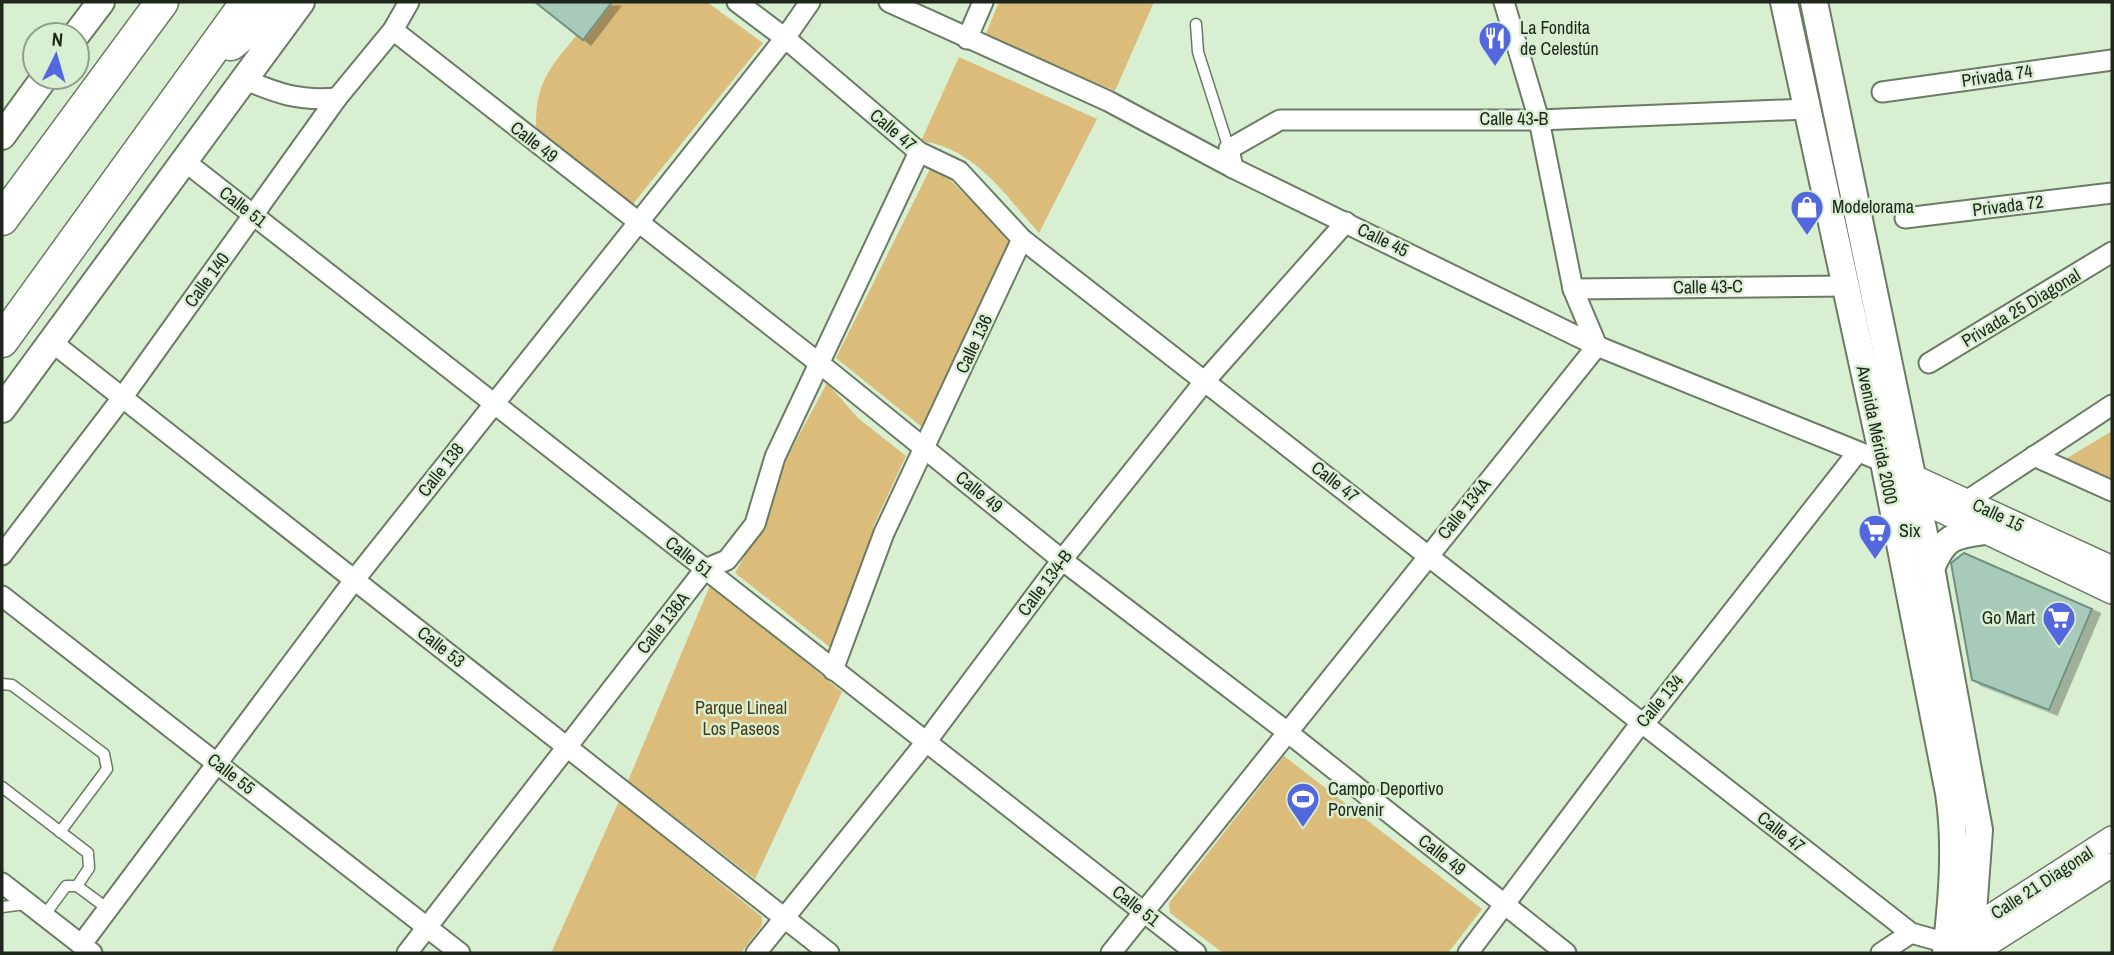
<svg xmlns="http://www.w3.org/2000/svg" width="2114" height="955" viewBox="0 0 2114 955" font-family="'Archivo Narrow',sans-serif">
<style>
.green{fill:#dcbc7b}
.building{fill:#a7cab9;stroke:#709181;stroke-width:2;filter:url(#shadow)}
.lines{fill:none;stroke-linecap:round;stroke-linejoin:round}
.service-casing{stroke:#6a7c63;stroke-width:13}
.minor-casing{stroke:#6a7c63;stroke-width:23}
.tertiary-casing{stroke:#6a7c63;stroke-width:26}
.secondary-casing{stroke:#6a7c63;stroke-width:30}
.trunk-casing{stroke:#6a7c63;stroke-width:35}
.service{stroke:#fff;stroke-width:10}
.minor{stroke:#fff;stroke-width:19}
.tertiary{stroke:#fff;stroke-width:23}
.secondary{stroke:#fff;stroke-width:26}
.trunk{stroke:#fff;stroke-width:32}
.labels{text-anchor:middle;stroke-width:5;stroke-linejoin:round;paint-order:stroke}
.poi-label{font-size:18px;fill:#1f271c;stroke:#d9efd2;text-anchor:start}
.street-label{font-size:18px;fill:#1f271c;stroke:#d9efd2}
.park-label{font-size:18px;fill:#4a3917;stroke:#d9efd2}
</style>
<defs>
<filter id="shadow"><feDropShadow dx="8" dy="4.5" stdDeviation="0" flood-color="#0004"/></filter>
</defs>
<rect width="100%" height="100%" fill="#d9efd2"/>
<g class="green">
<path d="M612,2H707L763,43L632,205L536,130C535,84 548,70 576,36L583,39Z"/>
<path d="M999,2H1154L1115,91L985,36Z"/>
<path d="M959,57L1097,119L1039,233C1005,195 975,148 921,141Z"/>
<path d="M930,169L948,178L1010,239L927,426L923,428L836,358Z"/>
<path d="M827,383L858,418L906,456L873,527L876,529L831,648L735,573L762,525L783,465Z"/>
<path d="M2112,431V482L2064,460Z"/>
<path d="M711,583L842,692L755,879L628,781Z"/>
<path d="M1284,756L1482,909L1448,953H1223L1170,913L1169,903Z"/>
<path d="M619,801L762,917V925L741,953H551Z"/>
</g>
<g class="building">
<path d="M535,2H612L583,40Z"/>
<path d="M1964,553L2092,609L2049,710L1972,680L1951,563Z"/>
</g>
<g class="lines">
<defs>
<g id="service">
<path d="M1196,24L1198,52L1229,149"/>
<path d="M2,684L12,685L104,754L107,769L60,832"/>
<path d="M2,787L88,853L89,868L77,886H66L44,916"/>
<path d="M77,886L108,909"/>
<path d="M2,907L25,904"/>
</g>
<g id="minor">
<path d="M737,2L785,38L919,152L959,171L1022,239L1911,933L1947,943"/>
<path d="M889,2L1108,101L1233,168L1597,346L1884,462"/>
<path d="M1504,2L1539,120L1573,289L1597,346"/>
<path d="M393,30L829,371L1062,560L1286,731L1566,953"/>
<path d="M967,39L983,2"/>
<path d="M243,79C279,94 298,101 337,98"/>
<path d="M1882,92L2112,60"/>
<path d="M183,160L1196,953"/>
<path d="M1233,168L1229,149L1280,120H1539L1806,109"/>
<path d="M1905,218L2112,193"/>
<path d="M1573,289L1844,286"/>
<path d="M53,343L829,953"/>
<path d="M1929,363L2112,252"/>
<path d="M2034,456L2112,491"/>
<path d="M1968,500L2112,405"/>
<path d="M2,555L122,398L337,98L393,30L409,2"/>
<path d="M2,596L460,953"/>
<path d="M833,670L884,533L1022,239"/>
<path d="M2,883L92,953"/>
<path d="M81,945L355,579L785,38L810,2"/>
<path d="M407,953L705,569L727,560L755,524L775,457L919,152"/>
<path d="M756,953L926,742L1062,560L1204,382L1346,222"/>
<path d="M1111,953L1597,346"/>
<path d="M1468,953L1634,732L1652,714L1857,453"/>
<path d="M1881,953L1911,933"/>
</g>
<g id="tertiary">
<path d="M1899,470L2112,568"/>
<path d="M1904,500L1938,509L2112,592"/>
<path d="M1972,928L2112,838"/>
<path d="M1974,953L2112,865"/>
</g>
<g id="secondary">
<path d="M1784,2L1884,462L1949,793C1957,846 1952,900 1946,953"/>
<path d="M1814,2L1931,568L1979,830L1970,953"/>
<path d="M76,35L101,2"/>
<path d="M2,136L45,77"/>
<path d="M2,409L301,2"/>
<path d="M1931,568C1944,538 1952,535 1984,531"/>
</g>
<g id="trunk">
<path d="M231,44L282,2"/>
<path d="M2,219L162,2"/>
<path d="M2,341L247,2"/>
</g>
</defs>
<use href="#service" class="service-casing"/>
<use href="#minor" class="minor-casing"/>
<use href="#tertiary" class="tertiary-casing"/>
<use href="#secondary" class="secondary-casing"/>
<use href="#trunk" class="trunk-casing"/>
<use href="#service" class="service"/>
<use href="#minor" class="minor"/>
<use href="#tertiary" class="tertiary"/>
<use href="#secondary" class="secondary"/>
<use href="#trunk" class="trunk"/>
</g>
<defs>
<symbol id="restaurant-pin" viewBox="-11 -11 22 30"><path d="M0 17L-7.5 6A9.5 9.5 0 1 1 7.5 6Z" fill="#5468de" stroke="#d9efd2"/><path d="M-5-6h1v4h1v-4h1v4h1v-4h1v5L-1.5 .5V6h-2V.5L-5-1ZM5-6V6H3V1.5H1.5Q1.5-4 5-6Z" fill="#fff"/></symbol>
<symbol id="shop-pin" viewBox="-11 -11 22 30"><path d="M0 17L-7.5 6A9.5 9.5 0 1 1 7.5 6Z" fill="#5468de" stroke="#d9efd2"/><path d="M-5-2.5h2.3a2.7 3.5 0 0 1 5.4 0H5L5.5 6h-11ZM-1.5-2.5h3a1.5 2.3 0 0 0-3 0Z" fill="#fff"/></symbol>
<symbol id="supermarket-pin" viewBox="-11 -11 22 30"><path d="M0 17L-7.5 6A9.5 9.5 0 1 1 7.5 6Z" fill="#5468de" stroke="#d9efd2"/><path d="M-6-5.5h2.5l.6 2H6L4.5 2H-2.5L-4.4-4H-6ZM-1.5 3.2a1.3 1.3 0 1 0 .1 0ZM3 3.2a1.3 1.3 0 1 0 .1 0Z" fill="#fff"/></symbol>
<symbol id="stadium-pin" viewBox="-11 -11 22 30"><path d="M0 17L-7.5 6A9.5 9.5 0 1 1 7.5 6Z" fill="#5468de" stroke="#d9efd2"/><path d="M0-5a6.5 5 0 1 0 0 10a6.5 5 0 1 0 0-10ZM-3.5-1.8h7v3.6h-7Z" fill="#fff"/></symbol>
</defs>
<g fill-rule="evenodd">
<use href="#restaurant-pin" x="1476" y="19" width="38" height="52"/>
<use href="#shop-pin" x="1788" y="188" width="38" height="52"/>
<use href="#supermarket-pin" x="1856" y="512" width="38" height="52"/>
<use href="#supermarket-pin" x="2040" y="599" width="38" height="52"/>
<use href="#stadium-pin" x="1284" y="780" width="38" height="52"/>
</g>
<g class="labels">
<g class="poi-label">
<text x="1520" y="34">La Fondita<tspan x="1520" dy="21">de Celestún</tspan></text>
<text x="1832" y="213">Modelorama</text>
<text x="1899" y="537">Six</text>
<text x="2035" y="624" text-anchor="end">Go Mart</text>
<text x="1328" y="795">Campo Deportivo<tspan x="1328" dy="21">Porvenir</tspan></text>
</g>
<g class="street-label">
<text transform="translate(1997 76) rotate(-8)" y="6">Privada 74</text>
<text x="1514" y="125">Calle 43-B</text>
<text transform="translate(893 130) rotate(40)" y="6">Calle 47</text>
<text transform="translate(534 142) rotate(38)" y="6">Calle 49</text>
<text transform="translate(2008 206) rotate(-7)" y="6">Privada 72</text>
<text transform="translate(243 207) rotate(38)" y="6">Calle 51</text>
<text transform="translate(1383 240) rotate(26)" y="6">Calle 45</text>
<text transform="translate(207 280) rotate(-54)" y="6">Calle 140</text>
<text transform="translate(1708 287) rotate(-1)" y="6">Calle 43-C</text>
<text transform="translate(2021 308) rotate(-31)" y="6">Privada 25 Diagonal</text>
<text transform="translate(974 344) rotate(-65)" y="6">Calle 136</text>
<text transform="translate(1877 435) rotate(78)" y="6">Avenida Mérida 2000</text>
<text transform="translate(441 470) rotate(-52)" y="6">Calle 138</text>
<text transform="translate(1335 482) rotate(38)" y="6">Calle 47</text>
<text transform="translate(979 492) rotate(39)" y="6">Calle 49</text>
<text transform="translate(1464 509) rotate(-51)" y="6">Calle 134A</text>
<text transform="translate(1998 515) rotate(25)" y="6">Calle 15</text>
<text transform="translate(689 557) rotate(38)" y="6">Calle 51</text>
<text transform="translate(1045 583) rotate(-53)" y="6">Calle 134-B</text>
<text transform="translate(663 623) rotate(-52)" y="6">Calle 136A</text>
<text transform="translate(441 647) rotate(38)" y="6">Calle 53</text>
<text transform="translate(1660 701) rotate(-50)" y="6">Calle 134</text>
<text transform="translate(231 774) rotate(38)" y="6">Calle 55</text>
<text transform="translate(1781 832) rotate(38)" y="6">Calle 47</text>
<text transform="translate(1442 855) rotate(38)" y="6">Calle 49</text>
<text transform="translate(2042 883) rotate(-33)" y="6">Calle 21 Diagonal</text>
<text transform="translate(1136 906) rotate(38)" y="6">Calle 51</text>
</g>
<g class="park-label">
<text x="741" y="714">Parque Lineal<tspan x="741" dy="21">Los Paseos</tspan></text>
</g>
</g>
<rect width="2114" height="955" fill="none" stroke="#1f271c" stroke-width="7"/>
<g transform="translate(56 56) rotate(5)"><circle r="33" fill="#d9efd2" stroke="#8f9f89" stroke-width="2"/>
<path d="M0-5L12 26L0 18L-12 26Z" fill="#5468de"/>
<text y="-10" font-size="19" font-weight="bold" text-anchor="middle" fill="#1f271c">N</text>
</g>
</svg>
